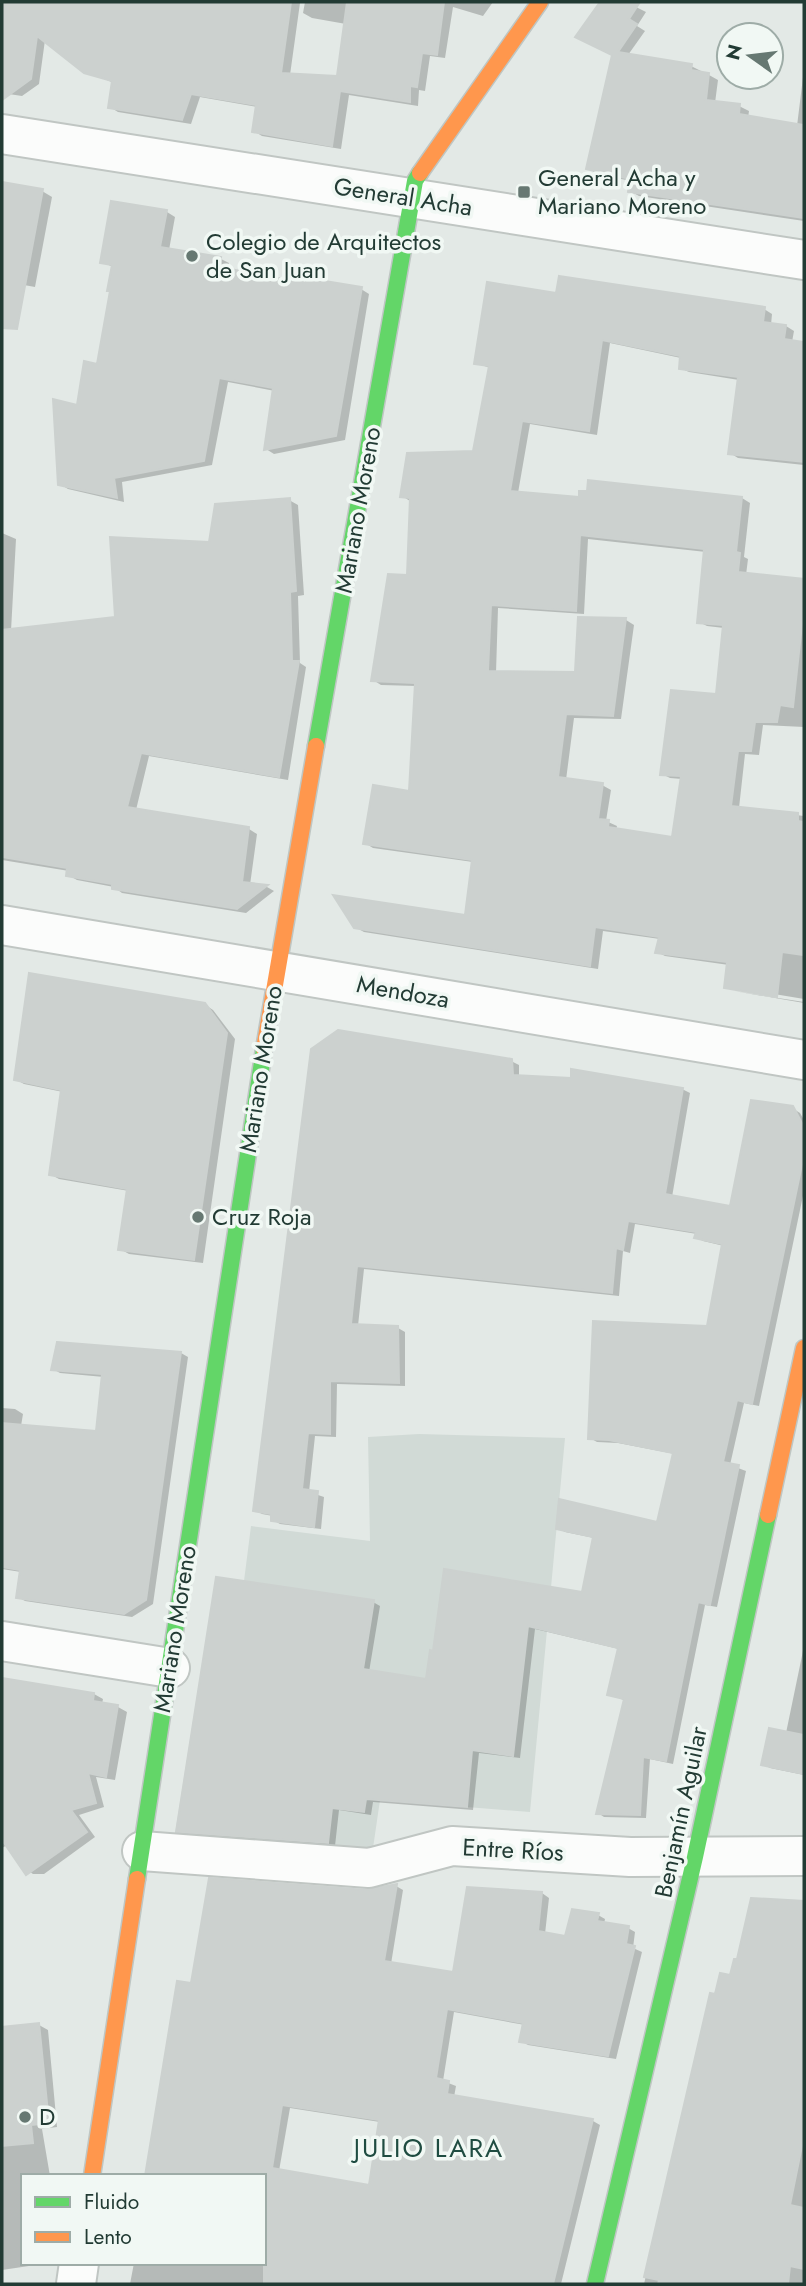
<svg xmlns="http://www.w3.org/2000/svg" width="806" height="2286" viewBox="0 0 806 2286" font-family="Jost,sans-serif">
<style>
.built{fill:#d1dad6}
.shadow{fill:#0003;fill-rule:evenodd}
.building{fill:#ccd1cf;stroke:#ccd1cf;stroke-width:2;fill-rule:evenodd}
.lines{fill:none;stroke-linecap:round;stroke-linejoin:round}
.street-casing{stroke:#c0c6c3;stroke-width:42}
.fast-casing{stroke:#bfc6c3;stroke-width:19}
.slow-casing{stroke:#bfc6c3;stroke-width:19}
.street{stroke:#fbfcfb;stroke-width:38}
.fast{stroke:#63d668;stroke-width:16}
.slow{stroke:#ff974d;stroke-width:16}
.poi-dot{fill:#667872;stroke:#f1f8f4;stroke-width:2.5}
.labels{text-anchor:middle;stroke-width:7;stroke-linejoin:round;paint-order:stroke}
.poi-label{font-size:24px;fill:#223b34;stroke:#f1f8f4;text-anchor:start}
.street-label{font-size:24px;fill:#223b34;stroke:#f1f8f4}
.neighbourhood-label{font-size:26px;letter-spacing:2px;fill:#1f4c41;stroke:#f1f8f4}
</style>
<rect width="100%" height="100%" fill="#e3e9e6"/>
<path class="built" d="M419,1434L565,1438L530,1812L380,1800L372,1855L175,1834L216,1577L244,1581L251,1526L370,1541L368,1437Z"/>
<g class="shadow">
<path d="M2,2H297L300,3L290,75L338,78L346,24L312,18L303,13L305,2H493L483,16L453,7L445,58L430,56L425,91L419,90L418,106L349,95L341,149L262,136L254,131L257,107L200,97L191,124L118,112L110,107L114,83L85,71L45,40L39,84L22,96L2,93Z"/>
<path d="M602,2H626L646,12L637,26L645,31L628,55L691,66L701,71L700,73L709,75L718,80L715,103L739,106L749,111L748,118L797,126L804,69V221L639,196L630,191L631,181L597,174L588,168L614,55L578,37Z"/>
<path d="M2,184L42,191L52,197L35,287L2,281Z"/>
<path d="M167,212L175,217L169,250L221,259L229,263L228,271L307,285L361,289L369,294L345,440L274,454L266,449L275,391L228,382L212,465L122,482L124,502L68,489L60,484L98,366L112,291L113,267L102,262Z"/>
<path d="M558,295L764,309L772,314L771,325L786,326L794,331L792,342L804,344V465L738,458L730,453L739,380L689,372L680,368L681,358L610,343L597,435L530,424L518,493L580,499L742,498L750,503L744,557L748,559L746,575L804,580V727L763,725L759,755L745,754L739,808L804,816V999L733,987V990L726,987L729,965L665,956L657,952L660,939L603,931L598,969L364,932L355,927L466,917L473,862L373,848L365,843L411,793L417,686L381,685L373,680L409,577L410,501L402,496L475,453L490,368L476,363ZM588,539L706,552L699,622L707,626L724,628L718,696L662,774L670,778L682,779L674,839L616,830L617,826L606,821L611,790L602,785L566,780L574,718L621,719L634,625L626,620L579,619L576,674L496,673L498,608L584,614Z"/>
<path d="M289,500L298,505L304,595L298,596L300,663L306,667L288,780L149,756L136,810L249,829L257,834L250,885L267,887L274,891L246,913L122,893L114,887L77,880L68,875L69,871L2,860V533L16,539L11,631L117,619L211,544Z"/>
<path d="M734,991L804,1002V1003Z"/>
<path d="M204,1004L213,1010L235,1039L203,1263L129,1254L120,1249L129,1191L59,1179L50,1174L63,1092L24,1084L15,1079Z"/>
<path d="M313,1050L511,1061L519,1065V1077L682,1089L690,1093L672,1197L731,1208L792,1108L800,1113L804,1120V1191L759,1406L744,1403L730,1465L746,1471L717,1607L705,1605L673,1764L650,1759L646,1818L604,1817L598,1813L626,1701L609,1694L619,1649L535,1629L520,1758L479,1753L473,1810L373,1802L371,1815L339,1810L335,1846L185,1835L178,1831L373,1602L380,1606L369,1672L428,1681L584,1595L594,1538L565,1532L558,1528L658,1524L675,1454L618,1443L597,1442L590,1438L708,1327L724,1246L703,1241L696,1237L697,1234L635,1224L630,1253L623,1251L619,1296L364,1269L358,1326L398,1328L405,1332V1386L337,1384L336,1437L315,1436L309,1492L324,1497L321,1529L280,1524L273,1520V1516L262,1514L255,1510Z"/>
<path d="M58,1344L181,1353L188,1357L153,1604L132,1617L25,1601L18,1597L21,1572L2,1569V1408L15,1409L23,1414L21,1426L98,1432L104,1377L60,1373L53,1369Z"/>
<path d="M804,1646V1775L770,1768L763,1764L786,1733Z"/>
<path d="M2,1680L94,1694L103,1699L102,1704L118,1707L127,1712L115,1780L96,1777L104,1807L79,1815L95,1837L44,1874H33L24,1868L7,1845L2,1848Z"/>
<path d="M396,1886L403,1890L391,1964L455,1974L542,1893L549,1898L545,1934L567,1938L598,1915L605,1919L604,1924L628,1928L635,1932L633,1948L642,1952L616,2059L528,2045L521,2041L525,2025L454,2012L443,2081L456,2086L454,2097L593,2121L600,2125L561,2284H130L134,2263H264V2176L193,1985L367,1892ZM290,2108L380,2122L370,2187L279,2171Z"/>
<path d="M753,1900L804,1902V2048L800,2068L804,2069V2284H644L711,1995L716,1996L732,1978L738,1961Z"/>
<path d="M39,2025L48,2030L57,2127L42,2129L50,2176H23V2263H49L2,2270V2029Z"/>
</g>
<g class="building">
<path d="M2,2H291L281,73L337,76L347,2H444L437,55L422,53L417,87L410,86V102L340,91L332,146L252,132L256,105L191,94L182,120L108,108L112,81L84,73L37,36L31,79L2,100Z"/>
<path d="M600,2H640L629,19L637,24L618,52L692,64L691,70L709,73L706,100L740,104L739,114L804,125V218L628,192L630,179L586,169L612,55L575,37Z"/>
<path d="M2,182L43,189L17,329L2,328Z"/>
<path d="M111,201L167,210L160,247L221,257L219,267L306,283V278L362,287L336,436L264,450L273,388L219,378L204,461L114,478L117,498L58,485L53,399L77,405L84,361L97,364L110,291H107L112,265L100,263Z"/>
<path d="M559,276L765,307L763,322L786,325L784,339L804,342V462L728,454L738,377L679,369L680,356L602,340L589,431L522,421L510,491L579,497V491H587L588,480L742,497L736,552L740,553L738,572L804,579V606L793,707L780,705L777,722H755L751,751H738L731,806L798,813V821L804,822V955L782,952L777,997L724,988L727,962L655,953L659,937L595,927L590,966L354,928L333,895L465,915L472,860L363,844L373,785L409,791L415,683L371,681L388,574L407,575L410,498L400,497L407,453L473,451L489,366L474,364L487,282L556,293ZM580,535L704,549L697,623L723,625L716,694L671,690L660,775L681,776L672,837L608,827L609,820L598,819L603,783L558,777L566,714L613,716L626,618L578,617L575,672L488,671L491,605L576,611Z"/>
<path d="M290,498L296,591L290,592L292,661H299L279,777L141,753L127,807L249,827L242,882L268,885L237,909L112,889V884L66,876L67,868L2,857V630L115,617L110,537L209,542L215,504Z"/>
<path d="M29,973L205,1003L227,1033L194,1260L118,1250L127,1189L49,1175L61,1090L14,1080Z"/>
<path d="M338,1030L512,1059L513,1075L571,1078V1069L683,1088L665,1194L730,1206L751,1100L793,1106L804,1127V1155L752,1404L737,1400L723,1462L739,1465L710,1605L698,1602L666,1761L643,1757L640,1815L596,1814L624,1699L607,1695L618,1648L528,1626L513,1756L472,1750L467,1807L366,1799L364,1812L332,1808L328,1843L176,1832L216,1577L374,1600L363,1669L426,1679L430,1650L433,1651L444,1569L582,1592L593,1537L556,1529L559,1499L657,1522L673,1453L609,1440L588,1439L593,1321L707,1326L722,1244L694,1238L696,1232L628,1221L623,1250L616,1248L612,1293L357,1266L351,1324L398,1326L399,1383L330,1381V1434L308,1433L302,1489L318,1491L314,1527L271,1521V1514L253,1511L311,1049Z"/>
<path d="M57,1342L181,1352L146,1600L124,1614L16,1598L20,1570L2,1567V1423L96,1431L102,1374L51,1370Z"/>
<path d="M2,1678L94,1693L93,1701L118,1705L106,1777L88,1773L96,1803L71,1810L87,1832L26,1875L2,1840Z"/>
<path d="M769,1728L804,1735V1774L761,1765Z"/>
<path d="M209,1878L367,1890L397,1884L384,1961L453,1972L467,1887L542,1892L538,1931L565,1936L572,1909L599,1913L597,1921L629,1926L626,1944L635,1946L608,2056L519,2042L523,2023L447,2009L436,2078L449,2081L447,2094L593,2119L553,2284H264V2176H145L177,1981L191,1983ZM282,2105L379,2120L369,2185L272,2168Z"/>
<path d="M751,1898L804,1901V2136L790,2205L804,2208V2269L790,2266L788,2284H658L659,2280L644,2277L710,1993L715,1994L720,1973L730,1975L734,1959H737Z"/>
<path d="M39,2023L49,2123L31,2125L33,2143L2,2146V2027Z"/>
</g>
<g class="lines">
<defs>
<g id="street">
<path d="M2,134L804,260"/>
<path d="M2,925L804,1060"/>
<path d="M2,1641L170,1668"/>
<path d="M142,1851L369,1868L452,1846L630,1857L804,1856"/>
<path d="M76,2284L79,2263"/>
</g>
<g id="fast">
<path d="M316,746L415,181L420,173"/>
<path d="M137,1879L264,1049"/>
<path d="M595,2284L695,1857L768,1515"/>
</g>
<g id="slow">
<path d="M420,173L540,2"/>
<path d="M264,1049L316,746"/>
<path d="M768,1515L804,1348"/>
<path d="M92,2176L137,1879"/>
</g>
</defs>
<use href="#street" class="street-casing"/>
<use href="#fast" class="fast-casing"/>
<use href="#slow" class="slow-casing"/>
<use href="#street" class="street"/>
<use href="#fast" class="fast"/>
<use href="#slow" class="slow"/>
</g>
<g class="poi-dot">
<rect x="517" y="185" width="14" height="14" rx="3.5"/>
<circle cx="192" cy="256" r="7"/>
<circle cx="198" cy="1217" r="7"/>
<circle cx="25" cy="2117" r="7"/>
</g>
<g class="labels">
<g class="poi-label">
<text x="538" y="186">General Acha y<tspan x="538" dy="28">Mariano Moreno</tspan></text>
<text x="206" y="250">Colegio de Arquitectos<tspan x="206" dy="28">de San Juan</tspan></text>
<text x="212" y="1225">Cruz Roja</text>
<text x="39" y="2125">D</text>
</g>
<g class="street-label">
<text transform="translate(403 197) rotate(9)" y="8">General Acha</text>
<text transform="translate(358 510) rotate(-80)" y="8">Mariano Moreno</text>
<text transform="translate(403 992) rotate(10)" y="8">Mendoza</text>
<text transform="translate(261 1069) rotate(-81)" y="8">Mariano Moreno</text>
<text transform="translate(175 1629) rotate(-81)" y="8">Mariano Moreno</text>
<text transform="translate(681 1812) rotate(-78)" y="8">Benjamín Aguilar</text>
<text transform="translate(513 1850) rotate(3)" y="8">Entre Ríos</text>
</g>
<g class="neighbourhood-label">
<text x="429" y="2157">JULIO LARA</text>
</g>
</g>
<rect width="806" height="2286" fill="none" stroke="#223b34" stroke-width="7"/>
<rect x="21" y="2174" width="245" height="91" fill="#f1f8f4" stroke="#9eaca7" stroke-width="2"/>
<rect x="35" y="2197" width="35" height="10" fill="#63d668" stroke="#9eaca7" stroke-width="2"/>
<text x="84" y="2209" font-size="21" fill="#223b34">Fluido</text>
<rect x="35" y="2232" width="35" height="10" fill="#ff974d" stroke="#9eaca7" stroke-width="2"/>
<text x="84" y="2244" font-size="21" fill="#223b34">Lento</text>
<g transform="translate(750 56) rotate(284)"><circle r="33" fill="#f1f8f4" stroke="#9eaca7" stroke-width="2"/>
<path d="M0-5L12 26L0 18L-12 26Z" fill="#667872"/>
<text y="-10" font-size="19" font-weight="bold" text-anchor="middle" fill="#223b34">N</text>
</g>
</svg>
